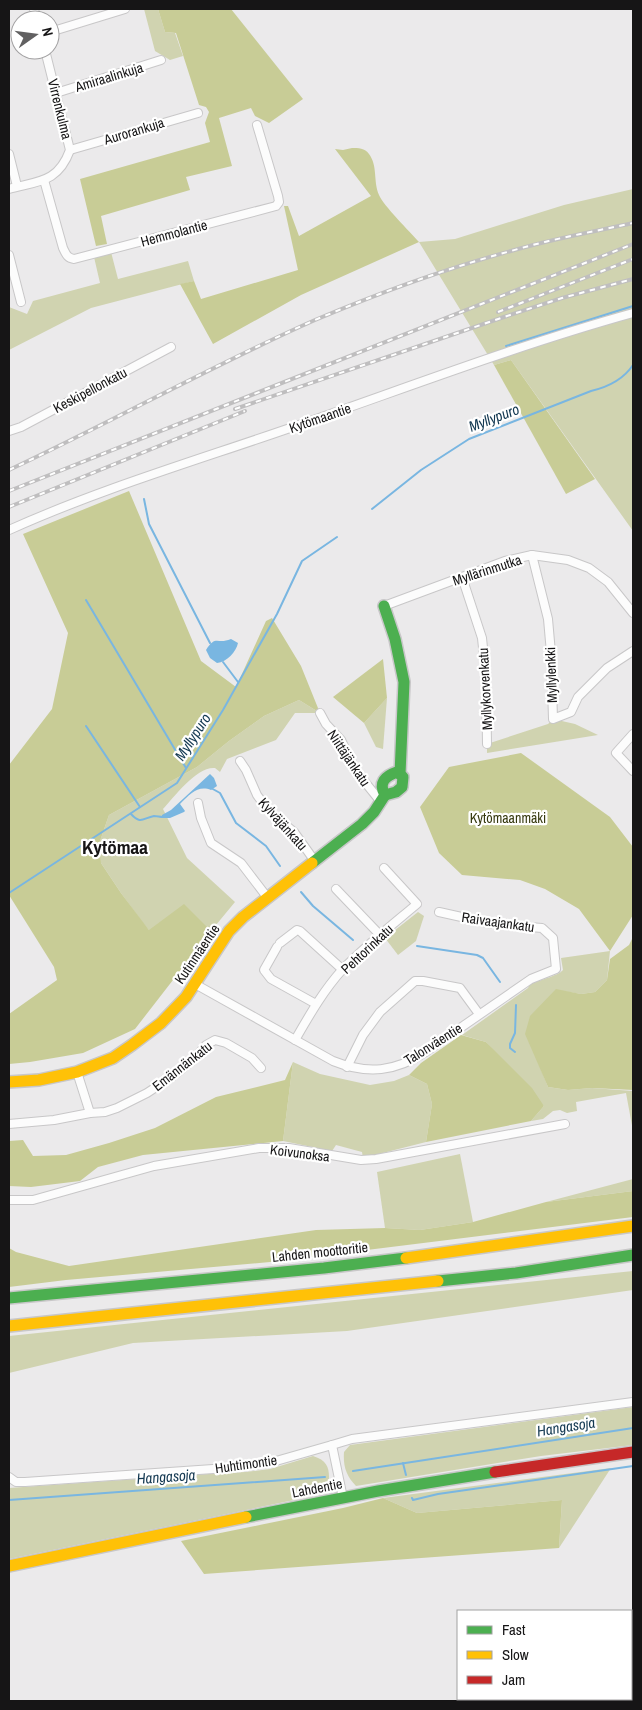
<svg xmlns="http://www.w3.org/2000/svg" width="642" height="1710" viewBox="0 0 642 1710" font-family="'Archivo Narrow',sans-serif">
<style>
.green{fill:#d0d3b0}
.forest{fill:#c8cc96}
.water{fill:#79b6e1}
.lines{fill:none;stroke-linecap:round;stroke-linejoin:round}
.stream{stroke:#79b6e1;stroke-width:2}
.street-casing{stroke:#c8c7c8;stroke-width:10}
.fast-casing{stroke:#c8c7c8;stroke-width:14}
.slow-casing{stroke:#c8c7c8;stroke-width:14}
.jam-casing{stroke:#c8c7c8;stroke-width:14}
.street{stroke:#fcfcfc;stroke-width:8}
.fast{stroke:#4caf50;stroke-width:11}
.slow{stroke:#ffc107;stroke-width:11}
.jam{stroke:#c62828;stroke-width:11}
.rail-casing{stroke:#bfbebf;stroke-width:4}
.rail{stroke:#fff;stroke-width:2;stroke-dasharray:5.5;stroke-linecap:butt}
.labels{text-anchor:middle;stroke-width:4.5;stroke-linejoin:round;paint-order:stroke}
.street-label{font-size:14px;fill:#161516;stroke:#fff}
.park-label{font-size:14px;fill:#35380e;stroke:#fff}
.water-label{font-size:15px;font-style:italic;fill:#133851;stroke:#fff}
.district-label{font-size:19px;font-weight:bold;fill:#161516;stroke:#fff}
</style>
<rect width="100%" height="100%" fill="#ebeaeb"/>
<g class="green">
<path d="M144,9H158L165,32L175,33L183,56L170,60L155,51Z"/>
<path d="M633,189V531L511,360L494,365L419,242L455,239L564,205Z"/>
<path d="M111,252L118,279L188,261L194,281L91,308L9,350V307L27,314L33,301L100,283L94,257Z"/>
<path d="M387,698L383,749L376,747L364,723Z"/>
<path d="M299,700L320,713H295L276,740L227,759L220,772L215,768C197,766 174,797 163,809L187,858L235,902L211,931L182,969L143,923L121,893L101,863L100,841L109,815L197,767L229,741L264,716Z"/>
<path d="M553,719L575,724L598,735L487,753V744L548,724Z"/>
<path d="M418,912L424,916L416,941L398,955L385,938Z"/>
<path d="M610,951L607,980L595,992L581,994L556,990L538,1062L548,1087L568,1090L592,1088L633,1091V1131L626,1093L576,1102L577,1111L567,1113L560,1110L553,1111L543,1119L531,1121L544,1106L486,1042L462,1035L528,988L530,984C539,980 558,976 563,970L561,958Z"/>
<path d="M293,1062L320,1074L370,1085L394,1081L409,1075L427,1084L432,1104L426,1142L363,1158L362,1152L336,1145L332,1151L283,1141Z"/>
<path d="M460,1154L473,1222L420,1230L385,1228L377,1172Z"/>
<path d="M633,1179V1191L546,1202Z"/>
<path d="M633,1271V1290L347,1331L133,1343L9,1373V1336Z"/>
<path d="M633,1407V1445L541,1456L356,1486C346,1476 343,1466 344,1452L350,1445Z"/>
<path d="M313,1456C333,1462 329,1475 328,1493L9,1559V1488L137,1479C153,1482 177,1483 191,1475L245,1472L270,1469Z"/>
<path d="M611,1468L559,1548L562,1500L417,1513L383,1498Z"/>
</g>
<g class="forest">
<path d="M158,9H231L303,99L269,123L255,116L251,108L219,118L232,166L186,177L190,190L101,216L107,244L96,246L80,179L210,142L205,123L209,112L206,107L199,105L176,33L165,32Z"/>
<path d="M352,148C358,148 365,148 369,154C378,166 373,181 379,195C383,205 410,232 419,242L301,295L213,344L180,284L194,281L201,299L298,270L284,206H288L299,236L371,196L335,149L343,150Z"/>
<path d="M511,360L595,479L566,494L494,365Z"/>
<path d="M129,491L201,661L236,687L266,621L272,618L301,666L320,713L299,700L264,716L229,741L197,767L109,815L100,841L101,863L121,893L149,930L184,904L211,931L135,1029L83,1053L30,1062L9,1064V1014L57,980L54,967L9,895V765L52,709L68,633L23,534Z"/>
<path d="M383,659L387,698L364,723L333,697Z"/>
<path d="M521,753L610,817L633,847V915L610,951L579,909L545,889L520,880L462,875L439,853L420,807L449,767Z"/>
<path d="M633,937V1090L592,1088L568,1090L548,1087L525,1034L530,1016L556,989L581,994L595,992L607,980L610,959L629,945Z"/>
<path d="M461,1035L486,1042L532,1088L544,1106L531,1121L426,1142L432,1104L427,1084L409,1075L421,1063Z"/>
<path d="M293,1062L283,1141L143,1155L98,1167L80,1181L31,1187L9,1186V1141L23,1140L33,1156L66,1155L109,1143L155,1128L216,1097L285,1080Z"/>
<path d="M633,1191V1217L270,1262L66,1280L9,1287V1248L16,1252L69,1266L316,1230L385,1228L420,1230L473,1222L546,1202Z"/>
<path d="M383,1498L417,1513L562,1500L559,1548L204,1574L181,1541L343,1508Z"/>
</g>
<g class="water">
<path d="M231,639L238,643C236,652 227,662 217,663L210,658L206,650C216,634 217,645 231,639Z"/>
<path d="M210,774L214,778L217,786L211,790C198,785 190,794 180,804L185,811L184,812L170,818H162V815L171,810Z"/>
</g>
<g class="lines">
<g class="stream">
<path d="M506,346L633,306"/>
<path d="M144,499L149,524L210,643"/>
<path d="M372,509L421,470L469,439L591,391C608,387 623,380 633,365"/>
<path d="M86,600L186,768"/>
<path d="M223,662L238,682"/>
<path d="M86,726L140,807"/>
<path d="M211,788L220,793L236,823L266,846L280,866"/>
<path d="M131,814C141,825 143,818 154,816C157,816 160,817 163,817"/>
<path d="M301,892L313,906L353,940"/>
<path d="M9,893L177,783L223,710L277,614L302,561L337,537"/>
<path d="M417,946L477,955L483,958L500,982"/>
<path d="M515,1052L510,1048V1044L515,1033L516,1005"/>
<path d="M403,1463L406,1475"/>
<path d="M353,1471L633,1428"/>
<path d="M412,1498L413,1500L438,1494L633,1466"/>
<path d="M9,1500L325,1477"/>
</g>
<defs>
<g id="street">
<path d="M34,9L37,20"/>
<path d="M50,32L125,9"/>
<path d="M56,93L161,60"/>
<path d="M70,150L198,113"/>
<path d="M9,154L17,186"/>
<path d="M44,180L63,248C66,254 67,258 74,259L276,206L279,202L278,196L257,125"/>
<path d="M9,189C38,181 58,183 70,150L45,50"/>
<path d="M9,255L21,302"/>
<path d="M9,431L21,427L171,347"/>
<path d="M9,530C100,489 198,460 293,427C406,388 518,345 633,313"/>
<path d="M532,555L548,619L551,653L553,719L571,712L578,697L607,668L633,651"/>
<path d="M462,577L482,638L486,677L487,744"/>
<path d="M384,606L505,561L532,555L568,560L589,568L608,582L633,613"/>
<path d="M320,713L326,724L341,740L356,771L381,802"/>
<path d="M633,734L616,753L633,771"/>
<path d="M240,761L246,770L257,795L268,810L294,832L314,860"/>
<path d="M198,803L201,818L211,843L241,863L267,897"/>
<path d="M336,889L380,935"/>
<path d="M280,943L297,930L300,931L343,970"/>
<path d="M277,947L264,970L271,979L316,1004"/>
<path d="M195,984L333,1061C368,1075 395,1072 427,1051L531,979L556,969L553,938L542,928L493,924L439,912"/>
<path d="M295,1040C309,1016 323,991 342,970C365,946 392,925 417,904L384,868"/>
<path d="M347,1067L363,1035L380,1012L415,981H423L460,988L479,1014"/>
<path d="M77,1072L90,1113"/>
<path d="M9,1124L54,1120L90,1113L105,1112L117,1108L147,1093L173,1076L194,1059L206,1045L215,1040L226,1043L252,1058L261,1068"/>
<path d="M9,1200H33L154,1166L259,1148H289L361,1160L376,1159L565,1124"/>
<path d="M332,1445L352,1439L633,1402"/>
<path d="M9,1477L16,1482H25L242,1467L269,1463L332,1445L343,1498"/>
</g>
<g id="fast">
<path d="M384,606L395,639L404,682L400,774"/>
<path d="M397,772L403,777L402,787L396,792L385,795C378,783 385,776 397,772Z"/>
<path d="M312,863L362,824L374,812L385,795"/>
<path d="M438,1281L516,1273L633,1255"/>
<path d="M9,1298L324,1268L406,1258"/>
<path d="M246,1517L378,1491L495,1472"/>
</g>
<g id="slow">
<path d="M9,1082L39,1080L77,1072L113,1058L132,1045L161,1023L186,997L229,931L243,917L312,863"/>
<path d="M406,1258L633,1226"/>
<path d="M9,1326L438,1281"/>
<path d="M9,1566L246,1517"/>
</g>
<path id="jam" d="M495,1472L633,1452"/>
</defs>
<use href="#street" class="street-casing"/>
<use href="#fast" class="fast-casing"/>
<use href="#slow" class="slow-casing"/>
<use href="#jam" class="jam-casing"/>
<use href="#street" class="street"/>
<use href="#fast" class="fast"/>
<use href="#slow" class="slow"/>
<use href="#jam" class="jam"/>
<defs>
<g id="rail">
<path d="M498,312L633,259"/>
<path d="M235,409L504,317L562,298L633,279"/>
<path d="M9,470C112,422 211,366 315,320C379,293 444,269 511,251C551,239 592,232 633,223"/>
<path d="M9,491L633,244"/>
<path d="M9,507L245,411"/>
</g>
</defs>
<use href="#rail" class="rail-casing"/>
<use href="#rail" class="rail"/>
</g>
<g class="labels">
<g class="street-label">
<text transform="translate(109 77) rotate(-17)" y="5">Amiraalinkuja</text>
<text transform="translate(60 109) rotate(76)" y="5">Virrenkulma</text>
<text transform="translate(134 131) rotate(-17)" y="5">Aurorankuja</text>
<text transform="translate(174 233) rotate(-15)" y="5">Hemmolantie</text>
<text transform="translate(90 390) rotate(-28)" y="5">Keskipellonkatu</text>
<text transform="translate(320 418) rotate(-19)" y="5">Kytömaantie</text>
<text transform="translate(487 570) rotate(-18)" y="5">Myllärinmutka</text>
<text transform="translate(551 675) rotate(-92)" y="5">Myllylenkki</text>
<text transform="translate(485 689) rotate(-93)" y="5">Myllykorvenkatu</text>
<text transform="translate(349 758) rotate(56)" y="5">Niittäjänkatu</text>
<text transform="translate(283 824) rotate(48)" y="5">Kylväjänkatu</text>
<text transform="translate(498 922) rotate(8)" y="5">Raivaajankatu</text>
<text transform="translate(367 949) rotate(-43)" y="5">Pehtorinkatu</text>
<text transform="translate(197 954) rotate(-56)" y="5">Kutinmäentie</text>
<text transform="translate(433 1044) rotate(-32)" y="5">Talonväentie</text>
<text transform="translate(182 1066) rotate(-38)" y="5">Emännänkatu</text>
<text transform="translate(300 1153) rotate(7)" y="5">Koivunoksa</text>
<text transform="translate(320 1252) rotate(-6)" y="5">Lahden moottoritie</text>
<text transform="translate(246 1464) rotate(-8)" y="5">Huhtimontie</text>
<text transform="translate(317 1488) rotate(-11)" y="5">Lahdentie</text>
</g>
<g class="park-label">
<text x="508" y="823">Kytömaanmäki</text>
</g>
<g class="water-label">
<text transform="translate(494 418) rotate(-21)" y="5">Myllypuro</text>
<text transform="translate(193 737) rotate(-57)" y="5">Myllypuro</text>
<text transform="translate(566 1427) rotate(-9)" y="5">Hangasoja</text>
<text transform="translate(166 1477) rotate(-4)" y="5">Hangasoja</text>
</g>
<g class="district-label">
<text x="115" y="854">Kytömaa</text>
</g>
</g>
<rect width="642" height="1710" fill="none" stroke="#161516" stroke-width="20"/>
<rect x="457" y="1610" width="175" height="90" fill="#ffffff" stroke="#a2a1a2"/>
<rect x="467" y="1626" width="25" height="8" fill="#4caf50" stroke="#a2a1a2"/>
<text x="502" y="1635" font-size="15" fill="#161516">Fast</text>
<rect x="467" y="1651" width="25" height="8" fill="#ffc107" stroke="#a2a1a2"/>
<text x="502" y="1660" font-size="15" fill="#161516">Slow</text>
<rect x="467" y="1676" width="25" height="8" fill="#c62828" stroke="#a2a1a2"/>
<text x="502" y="1685" font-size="15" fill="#161516">Jam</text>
<g transform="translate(35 35) rotate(76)"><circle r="24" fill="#ffffff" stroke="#a2a1a2"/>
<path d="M0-4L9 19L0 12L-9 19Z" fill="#616061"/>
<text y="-8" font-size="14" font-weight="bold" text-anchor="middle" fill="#161516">N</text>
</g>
</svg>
